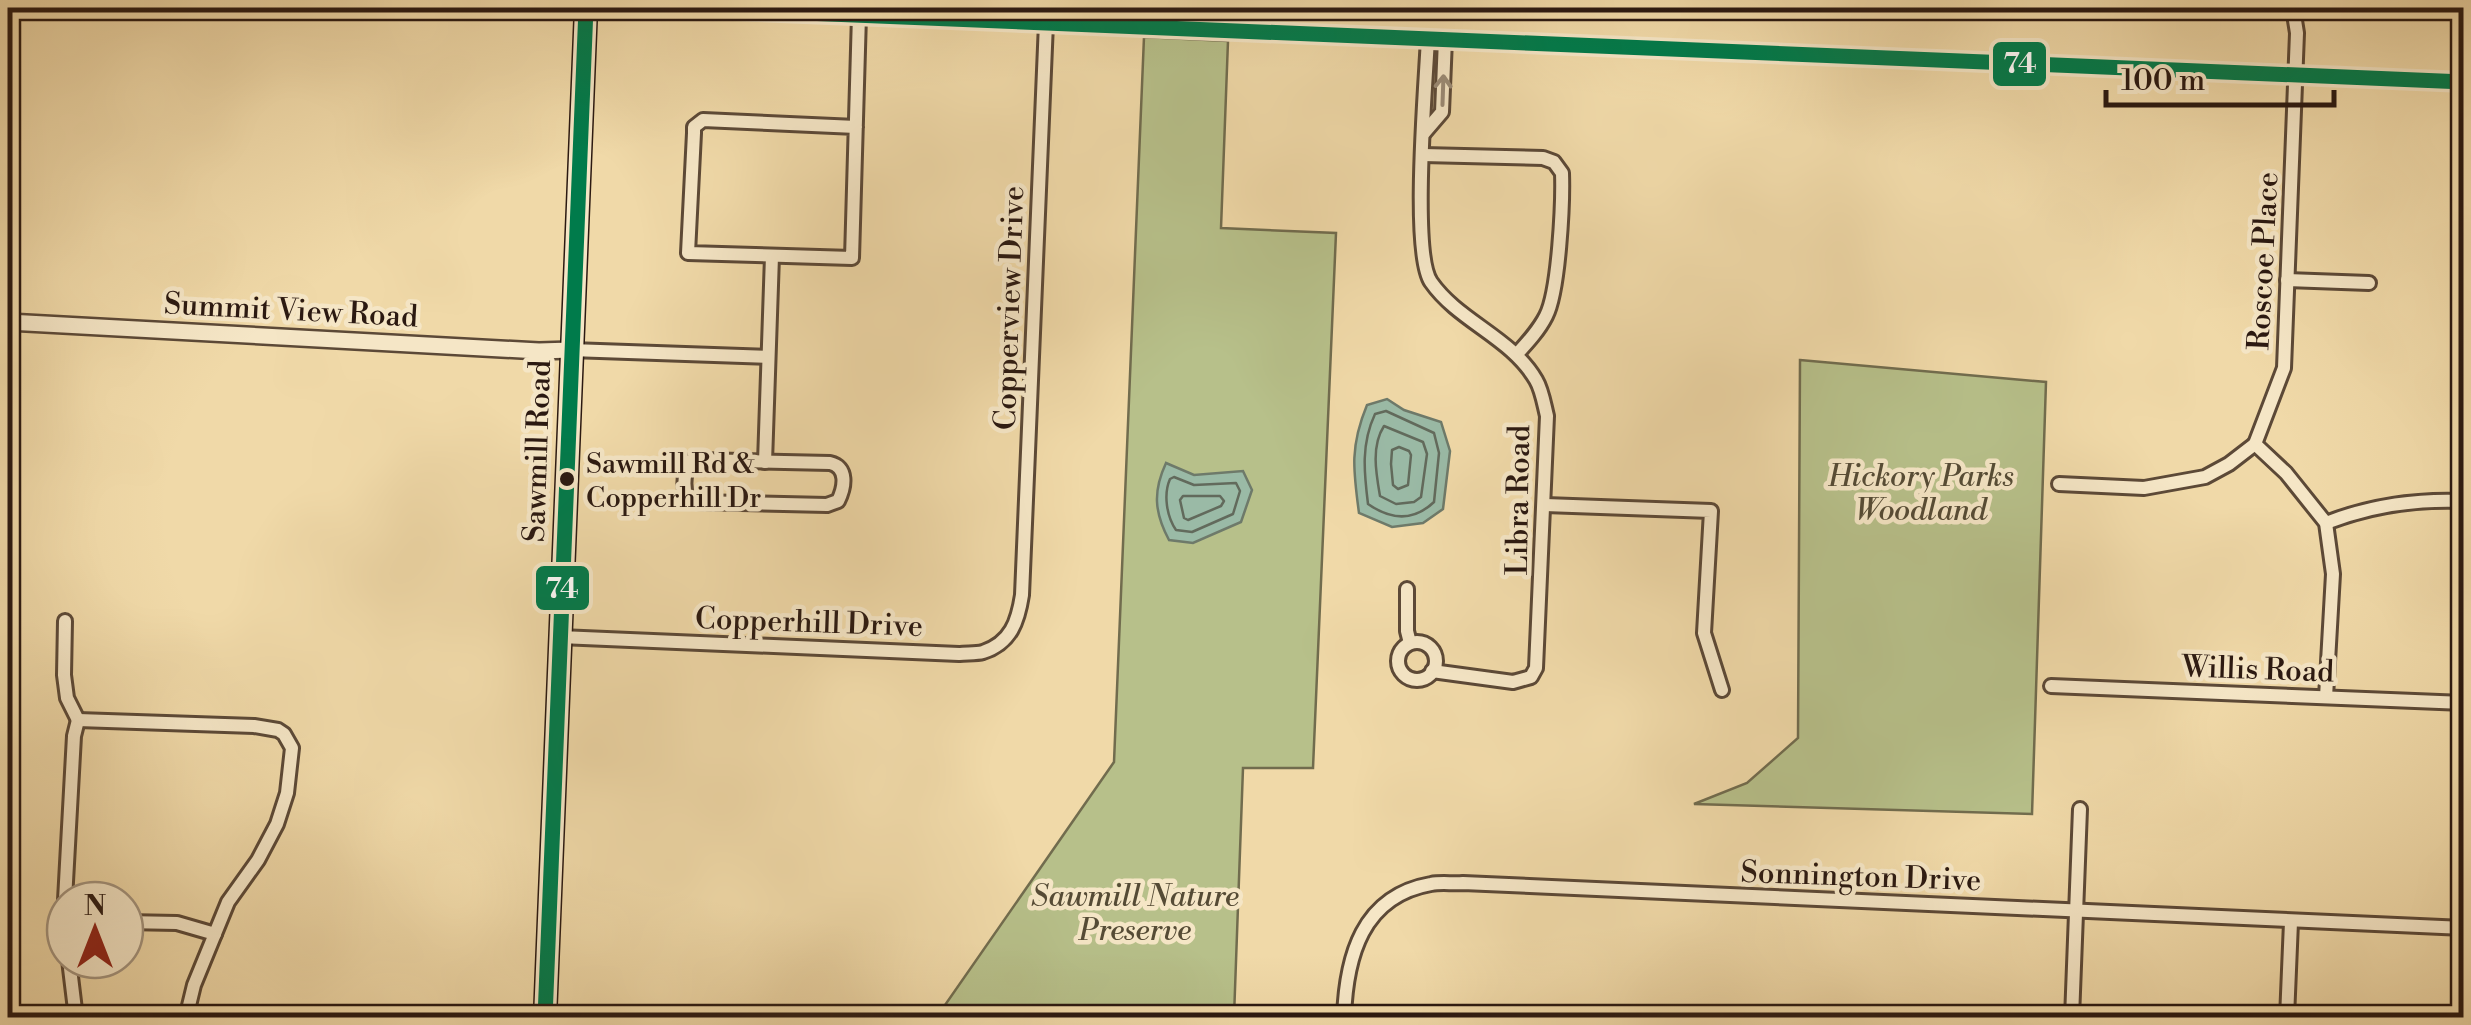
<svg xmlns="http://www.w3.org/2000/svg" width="2471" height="1025" viewBox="0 0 2471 1025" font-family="'Libre Bodoni',serif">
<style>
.green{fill:#b7c08a;stroke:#716c4e;stroke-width:2.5}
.water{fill:#9abaa6;stroke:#6e7a6a;stroke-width:2.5}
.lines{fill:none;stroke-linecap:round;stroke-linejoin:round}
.shore{stroke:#626a5c;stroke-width:2.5}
.minor-casing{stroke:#5c4937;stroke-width:18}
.tertiary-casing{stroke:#5c4937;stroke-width:20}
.primary-casing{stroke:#2b1911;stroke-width:25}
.minor{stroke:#f5e6c6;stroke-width:12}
.tertiary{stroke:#f5e6c6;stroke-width:15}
.primary{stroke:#f0d9a8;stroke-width:20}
.bus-1-casing{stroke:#f5e6c6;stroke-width:22}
.bus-1{stroke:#007b4b;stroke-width:15}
.oneway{stroke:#9a8a75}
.bus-dot{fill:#2b1911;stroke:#f5e6c6;stroke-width:4}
.labels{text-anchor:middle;stroke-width:9;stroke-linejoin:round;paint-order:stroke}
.bus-label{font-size:28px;fill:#2b1911;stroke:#f5e6c6;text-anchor:start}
.street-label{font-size:30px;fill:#2b1911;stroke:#f5e6c6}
.park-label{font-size:30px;font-style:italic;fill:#554b35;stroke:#f5e6c6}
.line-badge{stroke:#f5e6c6;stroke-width:4}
.badge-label{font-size:28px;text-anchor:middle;font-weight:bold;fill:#fff}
</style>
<rect width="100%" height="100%" fill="#f0d9a8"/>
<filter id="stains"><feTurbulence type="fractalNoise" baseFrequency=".002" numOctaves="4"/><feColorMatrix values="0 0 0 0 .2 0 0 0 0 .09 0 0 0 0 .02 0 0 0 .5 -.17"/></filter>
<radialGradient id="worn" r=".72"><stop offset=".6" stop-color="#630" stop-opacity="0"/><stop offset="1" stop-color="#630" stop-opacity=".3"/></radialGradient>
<g class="green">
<path d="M1144,37L1228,41L1221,228L1336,233L1313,768H1243L1234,1017L936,1018L1114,762Z"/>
<path d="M1800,360L2046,382L2032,814L1694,804L1747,783L1798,738Z"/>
</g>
<g class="water">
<path d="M1387,399L1404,410L1441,422L1450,451L1443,509L1423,523L1392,527L1359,513C1353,469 1350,446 1367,405Z"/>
<path d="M1166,463L1194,475L1243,471L1252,490L1241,522L1193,543L1169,540C1154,512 1153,491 1166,463Z"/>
</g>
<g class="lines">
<g class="shore">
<path d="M1386,411L1434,433L1439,453L1434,502C1413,522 1391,520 1368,504C1364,472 1361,444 1375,414Z"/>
<path d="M1384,426L1423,442L1427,454L1421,497L1414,502L1396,504L1380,496C1376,473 1371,446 1384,426Z"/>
<path d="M1399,447L1409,451L1411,455L1408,485L1398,489L1393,485L1391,464L1392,450Z"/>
<path d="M1174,477L1194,485L1236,483L1240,491L1233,514L1192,532L1176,530C1167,517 1163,495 1170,479Z"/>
<path d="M1183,496H1220L1224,501L1221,506L1188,520L1184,518L1180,500Z"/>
</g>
<defs>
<g id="minor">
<path d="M1252,31L1253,8"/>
<path d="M1428,38C1426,82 1411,253 1431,282C1459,322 1511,337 1536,380C1542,390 1544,404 1547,416L1536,668L1531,677L1513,682L1432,671"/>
<path d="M856,127L703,120L694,127V133L688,253L852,258L859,15"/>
<path d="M1424,133L1442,112L1445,39"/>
<path d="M1423,155L1543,158L1554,162L1562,173C1563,202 1559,291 1546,316C1539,330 1528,342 1517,354"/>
<path d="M2287,280L2369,283"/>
<path d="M571,350L768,357"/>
<path d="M2255,444L2284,368L2297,33L2293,8"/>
<path d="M2255,444L2286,473L2326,523L2333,574L2326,697"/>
<path d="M698,460L830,463C848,467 845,487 838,501L827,505L696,502L687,499C683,487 684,473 690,461Z"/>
<path d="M765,462L772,256"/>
<path d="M2059,484L2144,488L2205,477L2229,464L2255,444"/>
<path d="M1545,505L1711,511L1704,633L1722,690"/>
<path d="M2326,523C2369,506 2417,499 2464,501"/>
<path d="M1407,589V631L1410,643"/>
<path d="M65,621L64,675L67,698L78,720"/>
<path d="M560,637L959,654C966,653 976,654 983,652C1011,643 1018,621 1022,595L1046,23"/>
<circle cx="1417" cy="661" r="19"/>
<path d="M2051,686L2464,703"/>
<path d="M78,720L254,726L278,730L284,734L292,748L287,793L277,824L258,860L228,902L194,985L186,1018"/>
<path d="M65,900L74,736L78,720"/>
<path d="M125,922L177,923L215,934"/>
<path d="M69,960L76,1018"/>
<path d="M1344,1018C1346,957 1362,896 1431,884C1441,882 1453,884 1463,883L2464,928"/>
<path d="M2072,1018L2080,809"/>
<path d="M2287,1018L2291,922"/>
</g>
<g id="tertiary">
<path d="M686,8L2464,82"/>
<path d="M8,322L539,351L571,350"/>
</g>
<path id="primary" d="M545,1018L586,8"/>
</defs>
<use href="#minor" class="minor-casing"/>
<use href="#tertiary" class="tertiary-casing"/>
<use href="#primary" class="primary-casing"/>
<use href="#minor" class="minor"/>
<use href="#tertiary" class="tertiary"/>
<use href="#primary" class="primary"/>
<defs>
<g id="bus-1">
<path d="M686,8L2464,82"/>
<path d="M545,1018L586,8"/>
</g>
</defs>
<use href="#bus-1" class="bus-1-casing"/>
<use href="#bus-1" class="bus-1"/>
</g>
<defs><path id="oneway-shaft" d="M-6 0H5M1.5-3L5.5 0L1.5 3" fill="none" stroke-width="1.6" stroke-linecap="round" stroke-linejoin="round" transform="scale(2.5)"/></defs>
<use class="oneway" href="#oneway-shaft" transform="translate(1443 90) rotate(-88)"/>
<circle class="bus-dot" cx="567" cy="479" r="9"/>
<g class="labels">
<g class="bus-label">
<text x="586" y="473">Sawmill Rd &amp;<tspan x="586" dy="34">Copperhill Dr</tspan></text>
</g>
<g class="street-label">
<text transform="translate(2263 261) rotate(-87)" y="10">Roscoe Place</text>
<text transform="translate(1009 308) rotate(-88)" y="10">Copperview Drive</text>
<text transform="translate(291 310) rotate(3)" y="10">Summit View Road</text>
<text transform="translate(537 451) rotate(-88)" y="10">Sawmill Road</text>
<text transform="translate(1518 500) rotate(-89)" y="10">Libra Road</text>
<text transform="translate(809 622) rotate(2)" y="10">Copperhill Drive</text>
<text transform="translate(2258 669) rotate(2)" y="10">Willis Road</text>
<text transform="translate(1861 876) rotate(2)" y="10">Sonnington Drive</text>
</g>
<g class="park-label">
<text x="1921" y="486">Hickory Parks<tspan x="1921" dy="34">Woodland</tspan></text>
<text x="1135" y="906">Sawmill Nature<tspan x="1135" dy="34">Preserve</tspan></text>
</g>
</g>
<g class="line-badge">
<rect x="1991" y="40" width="57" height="48" rx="10" fill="#007b4b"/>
<rect x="534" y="564" width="57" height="48" rx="10" fill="#007b4b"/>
</g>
<g class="badge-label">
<text x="2020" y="73">74</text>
<text x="562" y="598">74</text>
</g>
<rect width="2471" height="1025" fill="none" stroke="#f0d9a8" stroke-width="40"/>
<rect x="10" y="10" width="2451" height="1005" fill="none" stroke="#2b1911" stroke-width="5"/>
<rect x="20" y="20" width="2431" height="985" fill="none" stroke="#2b1911" stroke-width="2.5"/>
<g transform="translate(95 930)"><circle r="48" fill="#f5e6c6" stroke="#a4947e" stroke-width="2.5"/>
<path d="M0-8L18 38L0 25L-18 38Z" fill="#8f2418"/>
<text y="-15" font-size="28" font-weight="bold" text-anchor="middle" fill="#2b1911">N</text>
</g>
<path d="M2106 90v15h228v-15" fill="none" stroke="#2b1911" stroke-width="5"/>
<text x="2121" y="90" font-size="30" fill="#2b1911" stroke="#f5e6c6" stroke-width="8" paint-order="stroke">100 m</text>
<rect width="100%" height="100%" filter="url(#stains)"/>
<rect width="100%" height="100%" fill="url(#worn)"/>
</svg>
